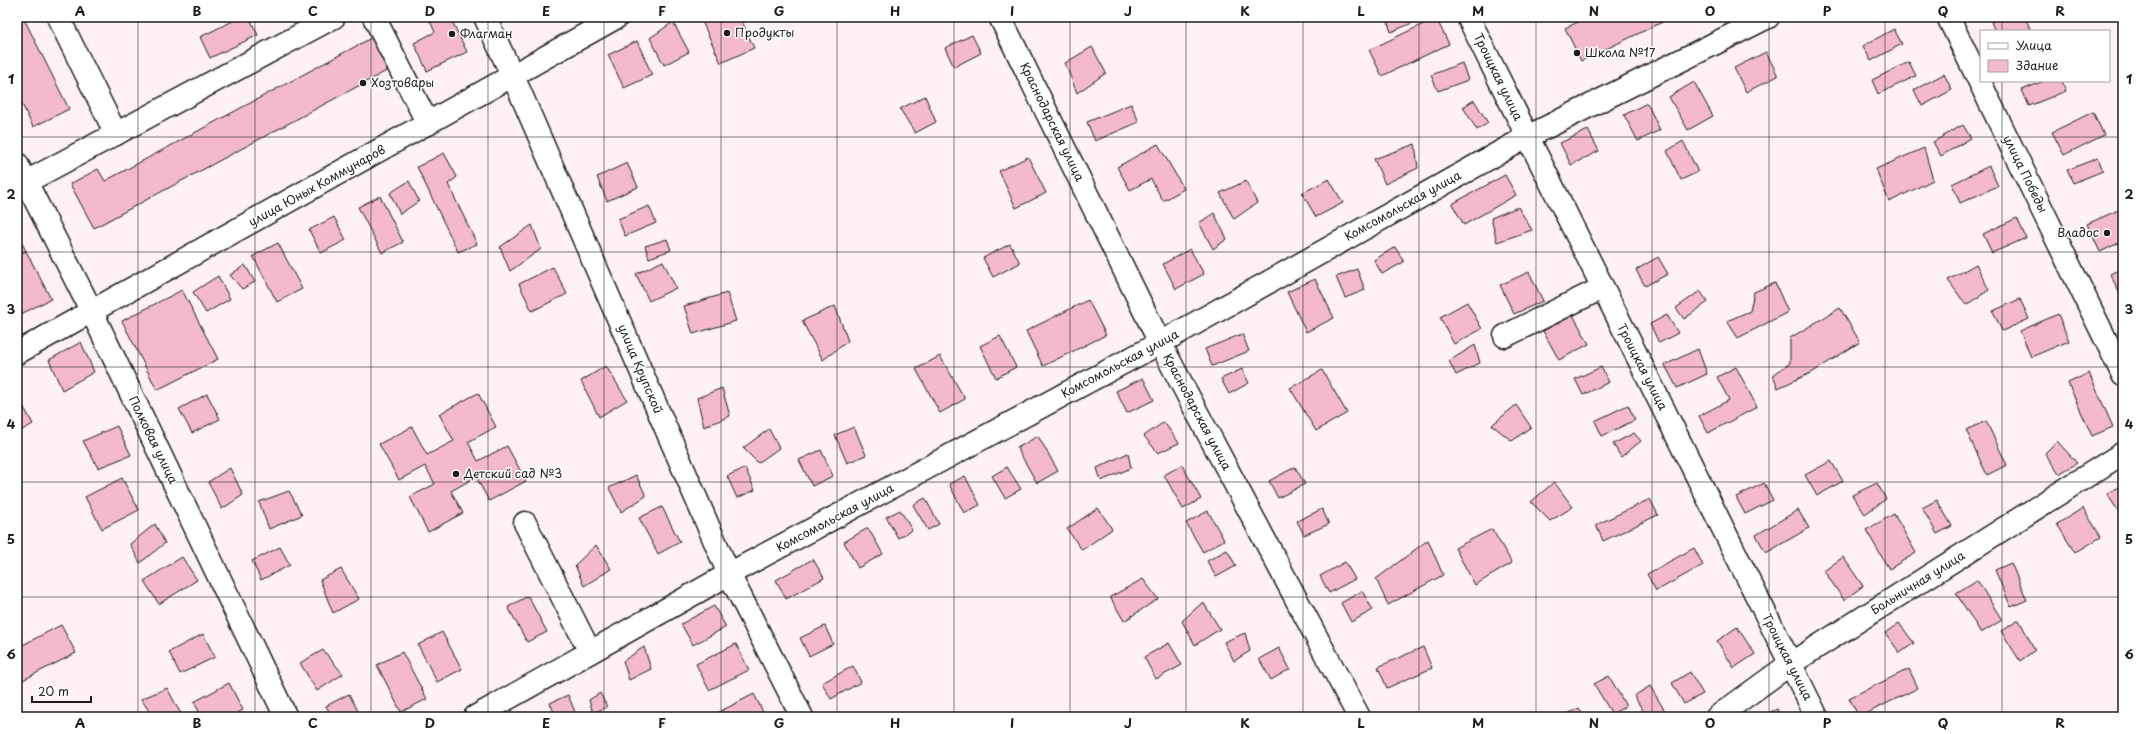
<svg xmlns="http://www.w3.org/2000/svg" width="2140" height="734" viewBox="0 0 2140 734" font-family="'Playpen Sans',sans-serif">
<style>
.building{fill:#f4bacb;stroke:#1c1c1c}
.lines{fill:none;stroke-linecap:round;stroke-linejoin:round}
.minor-casing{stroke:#1c1c1c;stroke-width:25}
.minor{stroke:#fff;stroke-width:22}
.grid{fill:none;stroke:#1c1c1c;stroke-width:1;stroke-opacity:0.55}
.poi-dot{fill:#1c1c1c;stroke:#fff;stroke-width:1.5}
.labels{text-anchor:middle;stroke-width:3;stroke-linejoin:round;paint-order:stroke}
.poi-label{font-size:12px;fill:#1c1c1c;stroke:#fff;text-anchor:start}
.street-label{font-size:12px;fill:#1c1c1c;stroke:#fff}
.neatline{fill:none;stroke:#1c1c1c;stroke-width:1.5}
.grid-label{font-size:13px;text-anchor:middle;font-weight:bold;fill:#1c1c1c}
</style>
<rect width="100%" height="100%" fill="#fdf1f5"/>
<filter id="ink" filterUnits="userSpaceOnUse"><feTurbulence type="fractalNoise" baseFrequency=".025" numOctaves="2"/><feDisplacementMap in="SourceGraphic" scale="8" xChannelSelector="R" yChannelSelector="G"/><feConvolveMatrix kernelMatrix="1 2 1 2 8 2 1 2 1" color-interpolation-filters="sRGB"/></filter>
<g filter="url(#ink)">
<g class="building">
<path d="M17,17H23L69,109L33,127L17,94Z"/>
<path d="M241,17H249L258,35L210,58L200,37Z"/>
<path d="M428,17H450L467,52L427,71L414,43L435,32Z"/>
<path d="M700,17H740L754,48L721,63Z"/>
<path d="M933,17H947L937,23Z"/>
<path d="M1386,17H1426L1391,32Z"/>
<path d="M1589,17H1673L1581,61L1565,28Z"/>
<path d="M2003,17H2025L2031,31H1995L1991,22Z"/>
<path d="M1436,18L1449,44L1382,76L1369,50Z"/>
<path d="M673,22L689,52L664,65L650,38Z"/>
<path d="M1894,29L1902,44L1871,61L1863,46Z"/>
<path d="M972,35L981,53L954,67L945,48Z"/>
<path d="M373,37L390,69L94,228L70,184L98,169L105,181Z"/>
<path d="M637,41L652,75L624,88L608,55Z"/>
<path d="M1092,47L1106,73L1077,93L1065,63Z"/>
<path d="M1766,52L1778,76L1746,92L1734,68Z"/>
<path d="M1909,62L1916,76L1878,94L1872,80Z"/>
<path d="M1462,63L1468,80L1438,91L1431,75Z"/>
<path d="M1944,74L1952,90L1922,106L1914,90Z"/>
<path d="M2044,81H2062L2066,91L2029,106L2022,90Z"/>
<path d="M1694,82L1713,116L1688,130L1669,97Z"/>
<path d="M925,96L936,122L915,133L900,109Z"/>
<path d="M1474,100L1488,123L1477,130L1463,107Z"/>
<path d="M1647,103L1660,130L1638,141L1624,115Z"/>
<path d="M1131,104L1139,122L1095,141L1087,122Z"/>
<path d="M2093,112L2104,135L2064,155L2052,132Z"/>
<path d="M1963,125L1971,138L1941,156L1933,142Z"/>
<path d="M1588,130L1599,151L1571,165L1560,143Z"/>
<path d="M1683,141L1698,172L1681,180L1667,151Z"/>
<path d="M1158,144L1184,189L1163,201L1151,179L1130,190L1117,167Z"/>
<path d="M1415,144L1418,168L1385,184L1374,159Z"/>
<path d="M1924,148L1933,180L1889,202L1876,169Z"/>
<path d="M444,153L457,177L448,184L477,244L458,252L417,167Z"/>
<path d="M1028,157L1046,193L1016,208L999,171Z"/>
<path d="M2098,158L2103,171L2073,183L2067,170Z"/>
<path d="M627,163L638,187L607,201L597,177Z"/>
<path d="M1989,166L1998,186L1960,203L1952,184Z"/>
<path d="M1505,175L1516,195L1464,225L1452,204Z"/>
<path d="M1329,179L1343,203L1316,217L1302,193Z"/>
<path d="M409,181L419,201L400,214L390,193Z"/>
<path d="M1246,181L1257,203L1234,219L1220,193Z"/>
<path d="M380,196L403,242L382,253L358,207Z"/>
<path d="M649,206L656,223L625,236L618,219Z"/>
<path d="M1518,207L1532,230L1497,242L1491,218Z"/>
<path d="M2123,208V241L2100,252L2087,224Z"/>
<path d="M1214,213L1227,239L1213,249L1199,223Z"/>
<path d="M334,217L346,240L321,253L309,230Z"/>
<path d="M2017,218L2026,238L1992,253L1983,234Z"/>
<path d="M532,225L541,249L510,271L500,247Z"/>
<path d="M20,239L26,251L17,255V241Z"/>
<path d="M667,239L671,250L649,258L645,246Z"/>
<path d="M278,243L302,289L277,302L253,256Z"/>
<path d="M1010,244L1020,263L993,277L983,258Z"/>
<path d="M1395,247L1404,262L1382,274L1374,260Z"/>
<path d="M1190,249L1204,274L1176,289L1163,264Z"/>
<path d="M26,251L51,299L17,316V255Z"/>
<path d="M1658,257L1668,274L1645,286L1636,270Z"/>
<path d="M663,261L676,288L649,301L636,274Z"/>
<path d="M1976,264L1989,290L1966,305L1948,280Z"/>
<path d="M245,265L255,282L242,289L230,275Z"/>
<path d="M553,267L567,294L532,311L519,284Z"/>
<path d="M2123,268V300L2110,274Z"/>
<path d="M1357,269L1365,290L1345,298L1336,277Z"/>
<path d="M1529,272L1543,301L1514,314L1500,285Z"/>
<path d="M218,276L230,299L206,313L193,292Z"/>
<path d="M1315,279L1334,318L1306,332L1287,292Z"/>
<path d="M1775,283L1788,312L1738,338L1727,321L1750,311L1754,292Z"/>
<path d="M182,290L218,359L157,390L122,321Z"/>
<path d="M1700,291L1708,302L1684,319L1676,308Z"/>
<path d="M727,293L736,321L693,334L684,306Z"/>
<path d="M2020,299L2029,319L2002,331L1993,311Z"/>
<path d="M1088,300L1106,335L1043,366L1026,331Z"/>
<path d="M1467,302L1482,329L1454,344L1440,317Z"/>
<path d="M835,306L848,341L823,360L802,321Z"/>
<path d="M1840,308L1860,342L1813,372L1778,388L1773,375L1790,363V338Z"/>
<path d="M2058,314L2069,341L2031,357L2020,331Z"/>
<path d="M1573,315L1589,344L1559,360L1543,331Z"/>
<path d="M1667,315L1678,333L1659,343L1650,324Z"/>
<path d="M1242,334L1249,351L1212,366L1205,349Z"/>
<path d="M1000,336L1016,367L996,378L980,346Z"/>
<path d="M81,342L94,372L62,390L49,360Z"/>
<path d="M1475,345L1480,363L1456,375L1449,361Z"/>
<path d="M1698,349L1707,374L1677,388L1665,365Z"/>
<path d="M940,356L965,399L940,413L916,369Z"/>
<path d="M606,366L627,400L599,417L581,381Z"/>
<path d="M1601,367L1609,382L1583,395L1575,379Z"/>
<path d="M1736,367L1757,407L1708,433L1699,416L1729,400L1717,377Z"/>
<path d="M1242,369L1249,383L1229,394L1221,379Z"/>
<path d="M1322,370L1347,413L1316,431L1290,388Z"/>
<path d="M2089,373L2113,427L2092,436L2068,383Z"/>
<path d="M1143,378L1154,400L1127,413L1116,391Z"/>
<path d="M722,388L730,416L704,427L697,398Z"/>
<path d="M478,393L496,427L468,442L478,461L507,446L526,481L489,501L476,477L451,491L463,513L428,532L410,497L435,484L425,466L399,480L379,444L412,427L427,455L454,441L439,414Z"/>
<path d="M207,394L220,419L192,433L179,409Z"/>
<path d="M17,395L33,424L17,433Z"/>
<path d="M1516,405L1531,427L1512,441L1492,425Z"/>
<path d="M1628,405L1635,420L1602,436L1595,421Z"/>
<path d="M1986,421L2007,465L1987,475L1966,430Z"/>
<path d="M1164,422L1179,443L1158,453L1144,436Z"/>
<path d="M117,426L131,455L98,468L83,441Z"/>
<path d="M854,427L866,455L847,463L835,435Z"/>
<path d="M769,429L779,448L758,463L743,448Z"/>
<path d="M1634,433L1641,441L1621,457L1613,444Z"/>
<path d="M1038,436L1058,471L1037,483L1017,448Z"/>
<path d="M2057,441L2077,463L2059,474L2045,453Z"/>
<path d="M821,450L833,476L812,486L799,460Z"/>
<path d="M1128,453L1131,468L1101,481L1097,468Z"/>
<path d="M1831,461L1843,481L1817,496L1805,475Z"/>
<path d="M1182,465L1201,499L1183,509L1164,475Z"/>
<path d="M1007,467L1021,489L1005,498L992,476Z"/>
<path d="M1295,467L1305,484L1278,498L1269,481Z"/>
<path d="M230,468L243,495L222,509L208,482Z"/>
<path d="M745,468L755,490L737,498L727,476Z"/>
<path d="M636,475L646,496L621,512L609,488Z"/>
<path d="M965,476L980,505L964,513L949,484Z"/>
<path d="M122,478L139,510L102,529L85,497Z"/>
<path d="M1554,482L1573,507L1550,521L1531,502Z"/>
<path d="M1764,483L1773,500L1745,514L1736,497Z"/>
<path d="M1877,483L1886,499L1865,514L1852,495Z"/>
<path d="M2123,484V518L2107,494Z"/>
<path d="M289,491L302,515L269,529L259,502Z"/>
<path d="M925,498L939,524L928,530L913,505Z"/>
<path d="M1650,499L1658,515L1603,541L1596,525Z"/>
<path d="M1937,500L1952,526L1937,534L1922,508Z"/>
<path d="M662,507L680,542L658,554L639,518Z"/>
<path d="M1098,508L1112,529L1082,550L1067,529Z"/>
<path d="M2083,508L2101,537L2075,553L2057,524Z"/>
<path d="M1322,509L1329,524L1304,535L1297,521Z"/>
<path d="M900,510L912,530L898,538L886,517Z"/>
<path d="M1798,510L1809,528L1766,553L1756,535Z"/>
<path d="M1208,511L1224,540L1203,552L1186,523Z"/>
<path d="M1894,514L1916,553L1889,569L1866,530Z"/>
<path d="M155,524L165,543L140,563L130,544Z"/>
<path d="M868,528L883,554L858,568L844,542Z"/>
<path d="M1492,529L1512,563L1475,585L1455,548Z"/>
<path d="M1428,540L1443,575L1388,605L1376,579Z"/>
<path d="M596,545L611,569L584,586L575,565Z"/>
<path d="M280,547L290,565L261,580L252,561Z"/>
<path d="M1694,548L1703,565L1656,591L1647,574Z"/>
<path d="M1227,550L1236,566L1216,577L1207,561Z"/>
<path d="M182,557L197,580L159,604L144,581Z"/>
<path d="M1843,557L1863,586L1844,600L1824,571Z"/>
<path d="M813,559L824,578L786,599L776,580Z"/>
<path d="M1345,562L1355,579L1329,593L1320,576Z"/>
<path d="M2011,563L2027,600L2011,607L1995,570Z"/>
<path d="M341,569L359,599L333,613L320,580Z"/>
<path d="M1143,579L1158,599L1124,621L1110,597Z"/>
<path d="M1977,580L2002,620L1981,633L1956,593Z"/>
<path d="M1362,591L1373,610L1351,622L1341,603Z"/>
<path d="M528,596L547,632L527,642L508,607Z"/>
<path d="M1203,602L1220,629L1195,645L1182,621Z"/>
<path d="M714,606L726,627L693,645L681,624Z"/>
<path d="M2019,620L2035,650L2020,661L2001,631Z"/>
<path d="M1899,623L1914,643L1900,653L1885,633Z"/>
<path d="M61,625L76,653L17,683V648Z"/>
<path d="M825,626L833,644L809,656L800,638Z"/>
<path d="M1737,627L1755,654L1734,668L1717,641Z"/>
<path d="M442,632L462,669L437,682L418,645Z"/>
<path d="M1245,633L1250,651L1234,661L1224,642Z"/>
<path d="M203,634L215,657L180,674L169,652Z"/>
<path d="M1169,643L1182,665L1156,679L1144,657Z"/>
<path d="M736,644L749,670L709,690L696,664Z"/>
<path d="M644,647L651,669L629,680L623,661Z"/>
<path d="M1423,647L1432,668L1387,688L1378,667Z"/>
<path d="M1279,648L1290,669L1271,680L1259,659Z"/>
<path d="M323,650L343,674L317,691L300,663Z"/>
<path d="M402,652L427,699L401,712L377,665Z"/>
<path d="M853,666L861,682L831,699L822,683Z"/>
<path d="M1909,669L1918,688L1859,717L1849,698Z"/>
<path d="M1690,672L1703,694L1684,704L1672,683Z"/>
<path d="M1609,676L1626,706L1612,714L1594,684Z"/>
<path d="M229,683L243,710L230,717H202L194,702Z"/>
<path d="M1650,686L1665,711L1655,717H1647L1634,696Z"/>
<path d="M167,688L182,716L153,717L141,699Z"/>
<path d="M600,693L607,707L593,713L589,700Z"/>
<path d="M349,694L361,717H332L326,706Z"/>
<path d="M754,694L764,714L759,717H717L715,714Z"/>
<path d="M568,695L577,717H556L550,703Z"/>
<path d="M1579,708L1584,717H1562Z"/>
<path d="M1777,709L1781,717H1760Z"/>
</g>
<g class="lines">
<defs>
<g id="minor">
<path d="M58,17L116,134"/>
<path d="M374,17L428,124"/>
<path d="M485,17L520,92L729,574L802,717"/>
<path d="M1000,17L1160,343L1359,717"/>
<path d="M1468,17L1817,717"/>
<path d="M1948,17L2123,375"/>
<path d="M17,164L91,310L286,717"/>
<path d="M26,182L334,17"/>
<path d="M1505,336L1602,288"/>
<path d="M17,353L617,17"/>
<path d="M525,523L590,652"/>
<path d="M475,717L729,574L1160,343L1527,137L1768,17"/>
<path d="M1717,717L1790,664L2123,453"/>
</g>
</defs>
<use href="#minor" class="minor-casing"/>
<use href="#minor" class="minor"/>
</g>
</g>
<path class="grid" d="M138,17V717M255,17V717M371,17V717M488,17V717M604,17V717M721,17V717M837,17V717M954,17V717M1070,17V717M1186,17V717M1303,17V717M1419,17V717M1536,17V717M1652,17V717M1769,17V717M1885,17V717M2002,17V31M2002,81V717M17,137H2123M17,252H2123M17,367H2123M17,482H2123M17,597H2123"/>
<g class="poi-dot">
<circle cx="727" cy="33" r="4"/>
<circle cx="452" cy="34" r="4"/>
<circle cx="1577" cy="53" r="4"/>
<circle cx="363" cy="83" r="4"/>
<circle cx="2107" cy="233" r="4"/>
<circle cx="456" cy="474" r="4"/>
</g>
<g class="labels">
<g class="poi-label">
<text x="735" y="37">Продукты</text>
<text x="460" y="38">Флагман</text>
<text x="1585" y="57">Школа №17</text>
<text x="371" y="87">Хозтовары</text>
<text x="2099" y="237" text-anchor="end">Владос</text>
<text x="464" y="478">Детский сад №3</text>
</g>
<g class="street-label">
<text transform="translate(1498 77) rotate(64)" y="4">Троицкая улица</text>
<text transform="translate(1052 122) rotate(64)" y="4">Краснодарская улица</text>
<text transform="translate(2025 174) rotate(64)" y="4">улица Победы</text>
<text transform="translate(317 186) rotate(-29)" y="4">улица Юных Коммунаров</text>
<text transform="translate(1403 206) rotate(-29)" y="4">Комсомольская улица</text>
<text transform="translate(1120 364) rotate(-28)" y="4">Комсомольская улица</text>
<text transform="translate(1642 367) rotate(63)" y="4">Троицкая улица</text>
<text transform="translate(640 369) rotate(67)" y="4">улица Крупской</text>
<text transform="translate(1197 412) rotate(62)" y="4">Краснодарская улица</text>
<text transform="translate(153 440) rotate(64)" y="4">Полковая улица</text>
<text transform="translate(835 518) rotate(-28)" y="4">Комсомольская улица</text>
<text transform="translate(1918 583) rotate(-32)" y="4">Больничная улица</text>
<text transform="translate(1787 657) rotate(63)" y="4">Троицкая улица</text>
</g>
</g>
<rect width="2140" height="734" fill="none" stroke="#fff" stroke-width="44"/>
<rect x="1980" y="30" width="130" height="52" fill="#ffffff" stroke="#a4a4a4"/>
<rect x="1988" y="43" width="20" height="6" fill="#ffffff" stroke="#a4a4a4"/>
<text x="2016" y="50" font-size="12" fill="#1c1c1c">Улица</text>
<rect x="1988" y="60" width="20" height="12" fill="#f4bacb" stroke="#a4a4a4"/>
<text x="2016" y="70" font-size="12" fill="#1c1c1c">Здание</text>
<path d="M32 696v6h59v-6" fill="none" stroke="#1c1c1c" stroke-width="2"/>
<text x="38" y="696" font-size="12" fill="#1c1c1c" stroke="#ffffff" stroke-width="3" paint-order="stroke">20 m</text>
<rect x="22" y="22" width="2096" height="690" class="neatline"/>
<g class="grid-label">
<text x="80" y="16">A</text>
<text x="197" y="16">B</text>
<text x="313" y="16">C</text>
<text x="430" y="16">D</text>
<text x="546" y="16">E</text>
<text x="662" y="16">F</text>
<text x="779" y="16">G</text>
<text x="895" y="16">H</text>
<text x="1012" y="16">I</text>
<text x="1128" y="16">J</text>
<text x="1245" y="16">K</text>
<text x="1361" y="16">L</text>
<text x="1478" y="16">M</text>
<text x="1594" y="16">N</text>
<text x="1710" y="16">O</text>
<text x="1827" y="16">P</text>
<text x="1943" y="16">Q</text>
<text x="2060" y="16">R</text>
<text x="11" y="84">1</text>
<text x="2129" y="84">1</text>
<text x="11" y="199">2</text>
<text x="2129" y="199">2</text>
<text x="11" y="314">3</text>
<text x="2129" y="314">3</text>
<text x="11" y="429">4</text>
<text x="2129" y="429">4</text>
<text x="11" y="544">5</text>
<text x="2129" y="544">5</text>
<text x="11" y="659">6</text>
<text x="2129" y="659">6</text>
<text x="80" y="728">A</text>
<text x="197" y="728">B</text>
<text x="313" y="728">C</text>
<text x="430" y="728">D</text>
<text x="546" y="728">E</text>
<text x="662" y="728">F</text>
<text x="779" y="728">G</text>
<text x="895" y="728">H</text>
<text x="1012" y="728">I</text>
<text x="1128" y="728">J</text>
<text x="1245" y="728">K</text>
<text x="1361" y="728">L</text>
<text x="1478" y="728">M</text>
<text x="1594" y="728">N</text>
<text x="1710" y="728">O</text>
<text x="1827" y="728">P</text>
<text x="1943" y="728">Q</text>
<text x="2060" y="728">R</text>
</g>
</svg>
